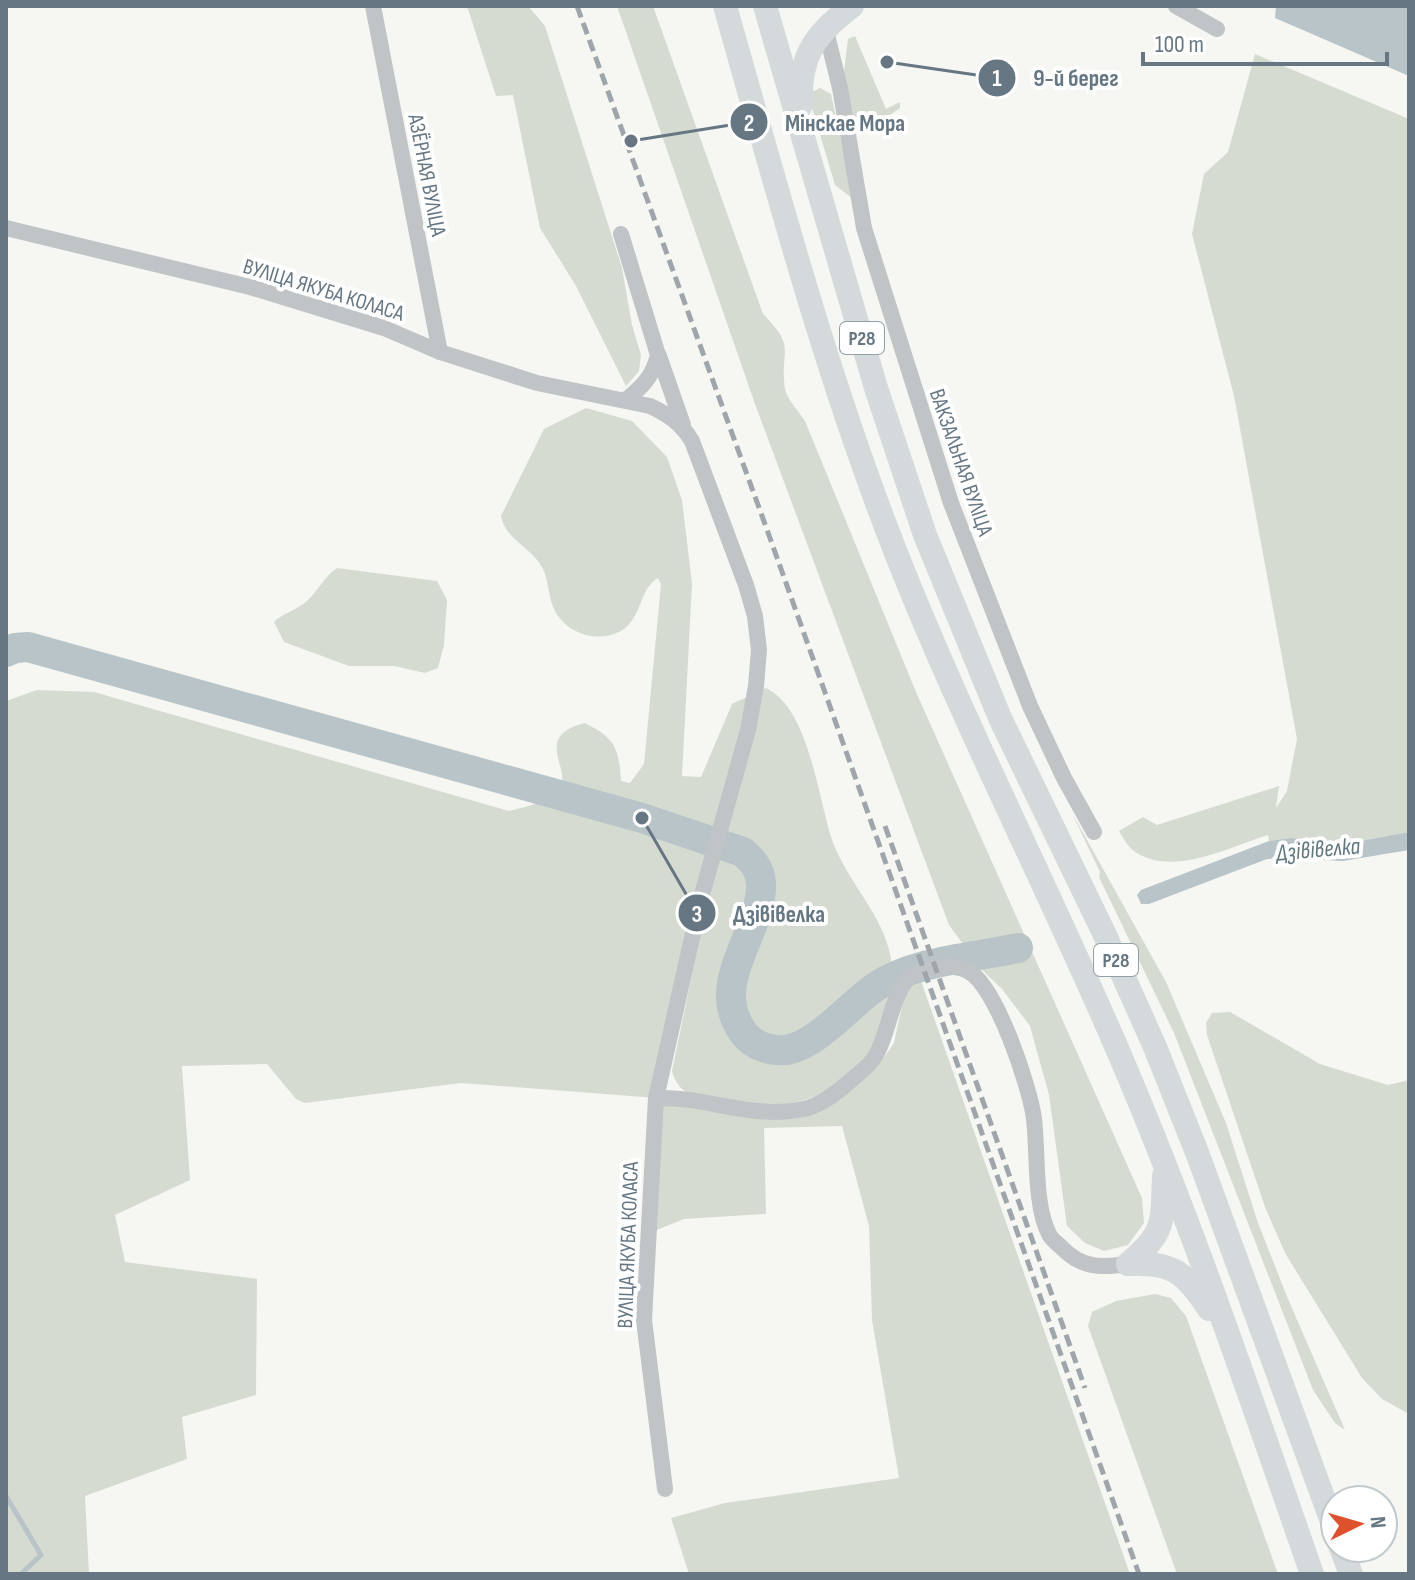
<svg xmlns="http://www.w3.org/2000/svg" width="1415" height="1580" viewBox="0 0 1415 1580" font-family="'Sofia Sans Condensed',sans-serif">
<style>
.green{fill:#d6dbd2}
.water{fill:#b8c4c8}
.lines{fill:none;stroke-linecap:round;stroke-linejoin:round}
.stream{stroke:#b8c4c8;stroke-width:5}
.river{stroke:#b8c4c8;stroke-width:30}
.minor{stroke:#c0c4c7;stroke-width:16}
.highway{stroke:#d4d9dc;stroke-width:24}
.rail{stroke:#9fa6ab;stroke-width:5;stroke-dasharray:12 6;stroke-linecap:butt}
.labels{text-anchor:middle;stroke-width:8;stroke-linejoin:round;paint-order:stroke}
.shield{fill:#fff;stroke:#94a0a8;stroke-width:2}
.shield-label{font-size:20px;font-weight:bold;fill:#667783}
.street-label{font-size:22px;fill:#667783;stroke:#fff}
.water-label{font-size:24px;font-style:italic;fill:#62787f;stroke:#fff}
.leader{fill:none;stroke:#667783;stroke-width:3}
.callout-dot{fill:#667783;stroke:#fff;stroke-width:3}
.mark-label{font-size:24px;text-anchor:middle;font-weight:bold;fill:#fff}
.callout-label{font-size:24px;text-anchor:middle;font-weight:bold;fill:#667783;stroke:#fff;stroke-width:8;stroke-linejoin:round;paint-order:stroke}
</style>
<rect width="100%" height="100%" fill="#f6f6f3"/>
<g class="green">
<path d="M462,6H528L545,26L622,268L632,325L641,355L639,371L626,386L576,286L540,228L513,95L496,96L468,9Z"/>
<path d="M617,6H653L763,314C798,349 779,349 785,389C787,399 799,412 805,421L916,692L1142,1198L1144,1223L1128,1245L1104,1251L1085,1243L1067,1226L1049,1095L1030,1026L1002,989L982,970L949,925L755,404Z"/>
<path d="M855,36L886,109L900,102V108L870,129H864L853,122L844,72L848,39Z"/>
<path d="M1255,54L1409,119V832L1355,842L1291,838L1269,841L1268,835C1229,847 1172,878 1134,851C1128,847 1123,838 1119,831L1143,817L1157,825L1279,786L1276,808L1287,791L1297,739L1234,396L1192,234L1204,174L1228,152Z"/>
<path d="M820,88L831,94L853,199L835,185L808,94Z"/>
<path d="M586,408L632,421L667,457L682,500L692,584L682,776L701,777L732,704L766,688C809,708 818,798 832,840C847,882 884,915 891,959C895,983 889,1003 881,1025C877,1036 873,1055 866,1064C862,1070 851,1074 846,1078C804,1107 780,1109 731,1101C704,1097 680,1101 672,1071L706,907L656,1098L461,1083L305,1103L296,1099L267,1064L182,1066L190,1180L115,1215L125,1262L257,1279L256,1395L182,1417L187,1459L85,1496L89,1574H6V701L37,690L94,692L509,811C525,807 550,802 560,788C572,769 532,736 585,723C615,738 619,748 621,781L630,783L644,764L661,584L658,578C639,588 642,621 619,632C595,643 567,633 555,611C548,598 549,581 543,569C532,547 506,541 501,516L544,429Z"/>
<path d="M337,568L437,581L447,600L444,645L438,668L425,673L394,666H349L284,642L274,622C284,612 295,611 306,602C318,591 324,577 337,568Z"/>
<path d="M1072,813L1166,982L1226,1123L1258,1223L1288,1299L1345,1430L1335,1423L1313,1390L1174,1033L1099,877L1100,872Z"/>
<path d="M921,981L1130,1574H689L671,1518L725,1503L899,1478L872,1320L869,1226L842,1126L764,1128L766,1214L684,1219L647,1234L661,1099L795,1116L878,1066L894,1043L905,991L913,983Z"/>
<path d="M1230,1012L1320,1064L1388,1085L1409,1080V1414L1382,1399L1362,1378L1285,1253L1265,1207L1207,1035L1206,1023L1212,1013Z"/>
<path d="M1155,1294L1171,1298L1186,1316L1278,1574H1177L1088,1326L1092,1312L1116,1301Z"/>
</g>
<g class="water">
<path d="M1276,6H1409V76L1275,18Z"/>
<path d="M1409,832V850L1343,861L1284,858L1267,859L1149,904H1141L1137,895L1141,890L1269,841L1291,838L1355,842Z"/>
</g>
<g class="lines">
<path class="stream" d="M6,1496L41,1555L21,1574"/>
<path class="river" d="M6,652L15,648L28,647L642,818L743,852C753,861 760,869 761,883C763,930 713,977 738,1024C746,1040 758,1048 776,1050C810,1055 849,1004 877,986C917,960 973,958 1018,948"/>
<g class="minor">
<path d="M373,6L440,352"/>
<path d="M1176,6L1217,29"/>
<path d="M825,27L840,88L864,228L951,503L1030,706L1064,778L1094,832"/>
<path d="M6,228L250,287L384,328L440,352L537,383L650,406C669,415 681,423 692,441L746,585L755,616L759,650L756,686L748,730L701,898L656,1098L644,1320L665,1489"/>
<path d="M621,234L658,355C653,376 643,386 626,400"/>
<path d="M659,356L683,425"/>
<path d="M656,1098C704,1096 754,1120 803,1109C819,1106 838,1092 850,1081C859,1073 870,1066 876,1055C890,1030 890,998 910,976C928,968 950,962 968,971C996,985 1030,1087 1034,1119C1038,1151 1034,1206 1049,1234C1051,1239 1057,1243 1061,1247C1081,1268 1100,1268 1128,1264"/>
</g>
<g class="highway">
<path d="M725,6C777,189 826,375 896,553C963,723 1047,885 1119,1053C1192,1223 1251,1399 1312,1574"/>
<path d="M765,6L876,388L925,535L1000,718L1104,933L1155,1047L1198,1155L1335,1530"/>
<path d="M801,105C799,56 814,35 852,6"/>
<path d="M1128,1264C1173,1262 1185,1272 1209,1309"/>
<path d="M1128,1264C1166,1232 1162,1223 1164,1176"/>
<path d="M1341,1548L1351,1574"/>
</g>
<g class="rail">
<path d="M577,6L770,538L1139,1574"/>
<path d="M885,826L1085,1388"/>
</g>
</g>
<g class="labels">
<g class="shield">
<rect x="840" y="322" width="44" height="32" rx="6"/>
<rect x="1094" y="944" width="44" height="32" rx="6"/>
</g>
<g class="shield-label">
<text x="862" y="345">Р28</text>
<text x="1116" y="967">Р28</text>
</g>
<g class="street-label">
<text transform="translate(428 175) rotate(79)" y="8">АЗЁРНАЯ ВУЛІЦА</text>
<text transform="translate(324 289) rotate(17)" y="8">ВУЛІЦА ЯКУБА КОЛАСА</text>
<text transform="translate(962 462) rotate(71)" y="8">ВАКЗАЛЬНАЯ ВУЛІЦА</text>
<text transform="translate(627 1245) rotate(-88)" y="8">ВУЛІЦА ЯКУБА КОЛАСА</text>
</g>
<g class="water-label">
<text transform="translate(1318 849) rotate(-5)" y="8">Дзівівелка</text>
</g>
</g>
<path class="leader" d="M887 62L997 78M631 141L749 122M642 818L697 913"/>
<g class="callout-dot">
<circle cx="887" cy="62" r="8"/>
<circle cx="631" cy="141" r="8"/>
<circle cx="642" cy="818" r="8"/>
<circle cx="997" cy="78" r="20"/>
<circle cx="749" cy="122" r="20"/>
<circle cx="697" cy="913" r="20"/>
</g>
<g class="mark-label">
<text x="997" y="86">1</text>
<text x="749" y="131">2</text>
<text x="697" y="922">3</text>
</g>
<g class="callout-label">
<text x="1076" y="86">9-й берег</text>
<text x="845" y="131">Мінскае Мора</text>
<text x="779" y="922">Дзівівелка</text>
</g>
<rect width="1415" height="1580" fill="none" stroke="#667783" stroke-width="16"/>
<g transform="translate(1359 1524) rotate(85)"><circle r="38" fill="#ffffff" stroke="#c2c9cd" stroke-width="2"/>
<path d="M0-6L14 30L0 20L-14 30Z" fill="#dd522c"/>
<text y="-12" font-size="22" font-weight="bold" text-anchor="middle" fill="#667783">N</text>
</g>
<path d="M1143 52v12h244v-12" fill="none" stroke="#667783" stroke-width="4"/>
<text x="1155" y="52" font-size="24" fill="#667783" stroke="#ffffff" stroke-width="6" paint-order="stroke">100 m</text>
</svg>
